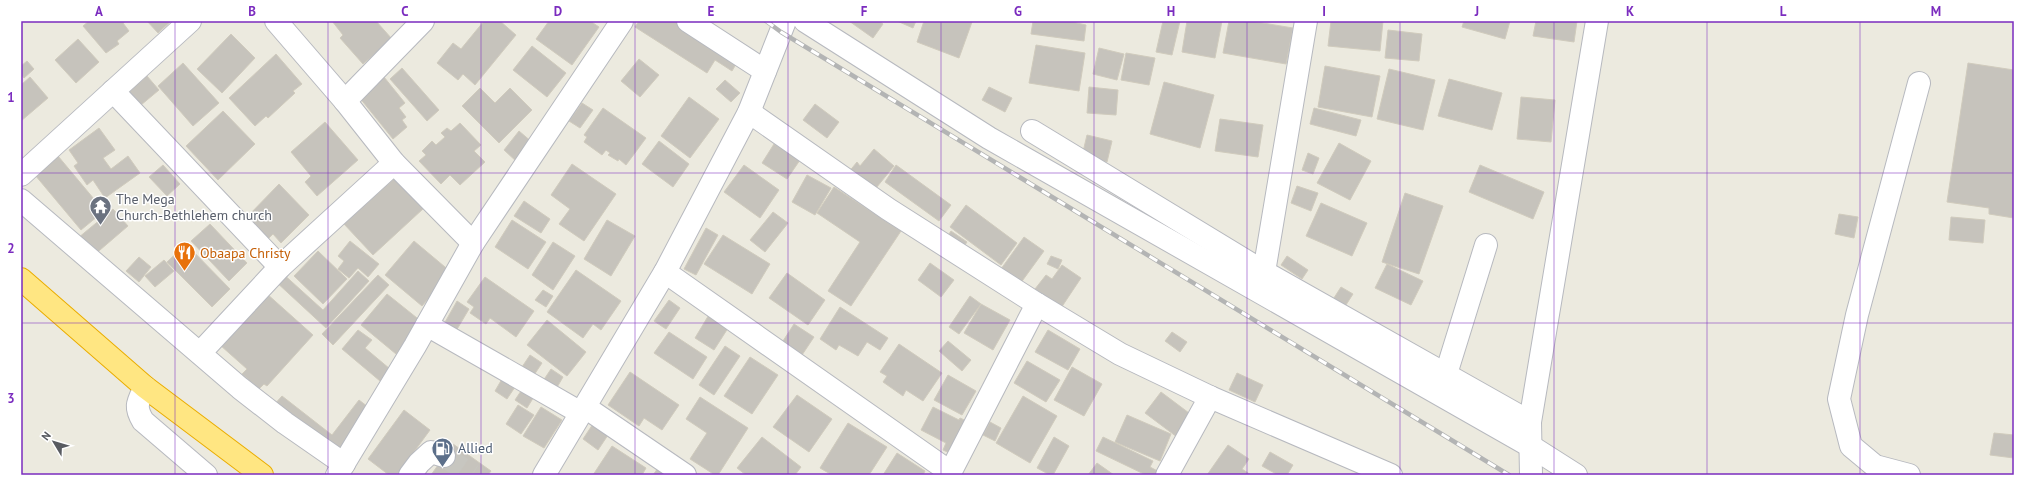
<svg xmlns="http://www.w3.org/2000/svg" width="2035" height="496" viewBox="0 0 2035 496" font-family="'PT Sans',sans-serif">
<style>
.building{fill:#c6c3bc;stroke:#d0cbbd}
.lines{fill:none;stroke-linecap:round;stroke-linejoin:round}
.minor-tunnel{stroke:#c7c6c0;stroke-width:22;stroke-dasharray:22 11;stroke-linecap:butt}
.minor-casing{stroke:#b7b9bf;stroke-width:24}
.highway-casing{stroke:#eaad00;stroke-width:24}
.minor{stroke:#fff;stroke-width:22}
.highway{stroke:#ffe682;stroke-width:22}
.rail-casing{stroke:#b3b4b4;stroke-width:4.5}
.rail{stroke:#fff;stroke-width:3;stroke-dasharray:9;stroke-linecap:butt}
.grid{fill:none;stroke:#7b2cbf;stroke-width:1;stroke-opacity:0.55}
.labels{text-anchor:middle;stroke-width:3;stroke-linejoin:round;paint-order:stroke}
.worship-label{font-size:14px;fill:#5b616d;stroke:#fff;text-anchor:start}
.food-label{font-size:14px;fill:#c56008;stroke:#fff;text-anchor:start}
.service-label{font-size:14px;fill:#4e5e75;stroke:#fff;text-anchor:start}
.neatline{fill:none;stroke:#7b2cbf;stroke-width:1.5}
.grid-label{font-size:13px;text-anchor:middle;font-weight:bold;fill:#7b2cbf}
</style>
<rect width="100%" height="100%" fill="#eceadf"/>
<g class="building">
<path d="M89,21H126L123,23L129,31L117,41L119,44L106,53L83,26Z"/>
<path d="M147,21H171L158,33Z"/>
<path d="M332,21H376L392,39L363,64L340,38L343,35Z"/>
<path d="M484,21H500L516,35L475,85L463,74L458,80L437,63L453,43L461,49Z"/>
<path d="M549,21H590L599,27L572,65L536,39Z"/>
<path d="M639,21H679L739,59L732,71L715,60L707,73L635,27Z"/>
<path d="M849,21H879L883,24L873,38Z"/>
<path d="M897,21H916L913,28Z"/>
<path d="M924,21L972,22L959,58L917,42Z"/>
<path d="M1033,21H1068L1086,25L1084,41L1031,34Z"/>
<path d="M1163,21H1180L1172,55L1156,52Z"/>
<path d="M1187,21H1222L1215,58L1182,52Z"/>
<path d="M1229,21H1251L1293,28L1286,64L1223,53Z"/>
<path d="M1331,21H1383L1380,51L1328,46Z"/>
<path d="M1464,21H1510L1505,39L1462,27Z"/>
<path d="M1536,21H1577L1574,42L1533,36Z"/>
<path d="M1388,30L1422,34L1419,61L1385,58Z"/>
<path d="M231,34L255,58L222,93L197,69Z"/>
<path d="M78,39L99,62L76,83L55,60Z"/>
<path d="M1036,45L1085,53L1079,91L1029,83Z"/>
<path d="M532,46L566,73L547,97L513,70Z"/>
<path d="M1099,48L1124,54L1117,80L1093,74Z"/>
<path d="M1126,53L1155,58L1149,85L1121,80Z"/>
<path d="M276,54L302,84L293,91L295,93L268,118L266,116L255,126L229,98Z"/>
<path d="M639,59L659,75L640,97L621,81Z"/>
<path d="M27,61L34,69L24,78L21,74V66Z"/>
<path d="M183,63L219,103L193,126L158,86Z"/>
<path d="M1968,63L2014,70V218L1989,214V208L1947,202Z"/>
<path d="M1325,66L1380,76L1372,117L1318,107Z"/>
<path d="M402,68L439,110L427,121L390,79Z"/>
<path d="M1389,69L1435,80L1423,130L1377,119Z"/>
<path d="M147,76L159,90L141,105L129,92Z"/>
<path d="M30,77L48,98L21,121V85Z"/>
<path d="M384,77L405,103L399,108L406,117L402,120L407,127L393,139L359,97Z"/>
<path d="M1449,79L1502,93L1492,130L1438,116Z"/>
<path d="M725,80L740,93L731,102L716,89Z"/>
<path d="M1164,82L1214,95L1200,148L1150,134Z"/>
<path d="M989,87L1012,98L1005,112L982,100Z"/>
<path d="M1089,87L1118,90L1116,115L1087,113Z"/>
<path d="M480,88L495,103L510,88L532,110L499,143L462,106Z"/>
<path d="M689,97L719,119L690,158L661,136Z"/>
<path d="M1521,97L1555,100L1551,142L1517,139Z"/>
<path d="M582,103L593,110L580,128L569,121Z"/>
<path d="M815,104L839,122L827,138L803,120Z"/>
<path d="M603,108L646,138L626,165L619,159L618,161L608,155L610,153L606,150L602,155L584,142L587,137L584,135Z"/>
<path d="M1314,108L1361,120L1356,136L1310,124Z"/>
<path d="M223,111L255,144L218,180L186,146Z"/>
<path d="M1220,119L1263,125L1258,157L1215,151Z"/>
<path d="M325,122L358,160L317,196L305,182L311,176L291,152Z"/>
<path d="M460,123L481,145L474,151L485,162L460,185L450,175L441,184L419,161L426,155L422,151L432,141L436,145L445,137L441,133L447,128L451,131Z"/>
<path d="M99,128L115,150L103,158L111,169L128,156L140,173L105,198L93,180L87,185L74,166L78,163L69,150Z"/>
<path d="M519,131L533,143L517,162L504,150Z"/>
<path d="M1087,135L1112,141L1107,162L1082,156Z"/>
<path d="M659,141L689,164L673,187L642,164Z"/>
<path d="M1339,143L1371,161L1350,200L1317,183Z"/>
<path d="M774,144L800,160L787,179L762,163Z"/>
<path d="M874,149L894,166L872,193L848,173L857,162L860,166Z"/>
<path d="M1308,153L1319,158L1313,174L1302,170Z"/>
<path d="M58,156L104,211L81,230L35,175Z"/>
<path d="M572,164L616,194L584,241L559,224L570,209L551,195Z"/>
<path d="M163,165L180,184L167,196L149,177Z"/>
<path d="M744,165L779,190L760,218L724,192Z"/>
<path d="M896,165L951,205L939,221L885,182Z"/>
<path d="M1480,165L1544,192L1533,219L1469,192Z"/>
<path d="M807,175L831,188L815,215L792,202Z"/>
<path d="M396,177L424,208L373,255L344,224Z"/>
<path d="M279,184L309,215L281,243L273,234L268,239L247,217Z"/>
<path d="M1297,186L1318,193L1311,211L1291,203Z"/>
<path d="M834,187L901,231L851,306L828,291L860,242L817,213Z"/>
<path d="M1405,193L1443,206L1419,274L1382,262Z"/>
<path d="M524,201L550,219L541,233L514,216Z"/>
<path d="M1321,203L1367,223L1352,256L1306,236Z"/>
<path d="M966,205L1017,243L1001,265L950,227Z"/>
<path d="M113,209L128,226L93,256L78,238Z"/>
<path d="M773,212L788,223L765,252L750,240Z"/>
<path d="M1839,214L1858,217L1854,238L1835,234Z"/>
<path d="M1951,217L1985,220L1983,243L1949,240Z"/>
<path d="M512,220L546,242L528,269L495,247Z"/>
<path d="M607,220L635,236L611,276L584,259Z"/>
<path d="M210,224L247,263L229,281L191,241Z"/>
<path d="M706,228L718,235L696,275L684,269Z"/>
<path d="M951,231L967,242L960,252L944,241Z"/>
<path d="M723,235L770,264L752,294L704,264Z"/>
<path d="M1024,237L1044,251L1020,284L1001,269Z"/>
<path d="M350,241L379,264L368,277L358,268L349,278L338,269L344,261L338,256Z"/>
<path d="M414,241L451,272L422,306L385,275Z"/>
<path d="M553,242L575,256L553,290L532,275Z"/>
<path d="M186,244L230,289L212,307L167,262Z"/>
<path d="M318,251L347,279L323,304L294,276Z"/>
<path d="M1051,256L1062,260L1058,269L1047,264Z"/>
<path d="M1287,256L1308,270L1302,279L1281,265Z"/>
<path d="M139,257L151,267L139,282L126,271Z"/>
<path d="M164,260L174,271L155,287L145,276Z"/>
<path d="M930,263L954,280L941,297L918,280Z"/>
<path d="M1387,264L1423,281L1411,305L1375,288Z"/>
<path d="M1062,265L1081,278L1061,308L1035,289L1046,275L1052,279Z"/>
<path d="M576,270L621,301L601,330L593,324L583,338L547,312Z"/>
<path d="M358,271L369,281L326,328L274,280L281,272L323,310Z"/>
<path d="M787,273L825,300L808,325L769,298Z"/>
<path d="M378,275L389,285L333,345L322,334Z"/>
<path d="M485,277L534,311L516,337L490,318L486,324L470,313L474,307L467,302Z"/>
<path d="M1341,287L1353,294L1344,308L1332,301Z"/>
<path d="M543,290L553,296L546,307L535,300Z"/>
<path d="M266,293L313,335L267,386L264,384L259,389L242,374L247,369L220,345Z"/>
<path d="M387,294L422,322L396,354L361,325Z"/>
<path d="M970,296L981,304L959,334L949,327Z"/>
<path d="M669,300L680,308L666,329L654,321Z"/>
<path d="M457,301L469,309L456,331L444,324Z"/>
<path d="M981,304L1010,320L993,350L964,333Z"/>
<path d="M840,307L888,338L880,350L867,342L858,356L839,345L836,350L820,339Z"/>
<path d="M710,313L730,325L714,350L695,338Z"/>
<path d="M547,320L586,352L567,376L527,345Z"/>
<path d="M794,324L814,337L802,355L783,341Z"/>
<path d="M358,330L372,340L365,348L390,369L380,381L342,349Z"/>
<path d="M1048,330L1080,349L1068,370L1035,352Z"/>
<path d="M669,332L707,357L693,379L654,353Z"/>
<path d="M1172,332L1187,342L1180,352L1165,341Z"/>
<path d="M948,341L971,360L962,371L939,351Z"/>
<path d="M899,344L942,373L923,401L906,390L903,396L883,382L887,376L880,372Z"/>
<path d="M725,346L740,356L714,395L699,385Z"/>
<path d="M530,355L542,363L534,375L522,367Z"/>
<path d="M750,357L778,375L752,414L724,396Z"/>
<path d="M1027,361L1060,380L1046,402L1014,383Z"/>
<path d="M1072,367L1102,384L1084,416L1054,400Z"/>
<path d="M551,369L563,377L556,389L543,381Z"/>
<path d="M630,372L679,405L662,430L644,418L639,426L608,405Z"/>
<path d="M1237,373L1263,385L1255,402L1229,390Z"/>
<path d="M948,375L976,391L962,415L934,400Z"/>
<path d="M502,379L515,387L507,399L495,391Z"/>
<path d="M523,388L535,395L527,408L515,400Z"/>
<path d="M1161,392L1193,416L1177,437L1145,413Z"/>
<path d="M797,395L832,419L809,452L773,427Z"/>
<path d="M282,396L332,435L359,400L372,410L336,456L273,406Z"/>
<path d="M1023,396L1057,416L1030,463L996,443Z"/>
<path d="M700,397L748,428L718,475H715L690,459L707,433L686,419Z"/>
<path d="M518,405L534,415L521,434L506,424Z"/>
<path d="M541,407L562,420L544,448L523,436Z"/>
<path d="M933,407L959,420L960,418L971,423L954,455L943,450L946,443L921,430Z"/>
<path d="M404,410L430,430L397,475H389L368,459Z"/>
<path d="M1127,415L1171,434L1160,461L1115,442Z"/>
<path d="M990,422L1001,428L995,441L983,435Z"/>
<path d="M848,423L887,447L869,475H832L820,468Z"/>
<path d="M593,424L608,435L598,450L583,439Z"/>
<path d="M1994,433L2014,435V458L1990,455Z"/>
<path d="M762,437L801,467L795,475H746L737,468Z"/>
<path d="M1054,437L1069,446L1053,475H1050L1037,468Z"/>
<path d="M1103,437L1153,461L1150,467L1165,475H1146L1096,451Z"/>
<path d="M453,444L491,471L488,475H431Z"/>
<path d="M1228,445L1249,459L1242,469L1251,475H1207Z"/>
<path d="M612,446L646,468L642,475H593Z"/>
<path d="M1270,452L1293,465L1287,475H1278L1262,466Z"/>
<path d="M897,453L925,471L923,475H883Z"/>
<path d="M1097,463L1114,475H1088Z"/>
<path d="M658,468L669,475H653Z"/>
</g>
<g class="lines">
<path class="minor-tunnel" d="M444,456L472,475"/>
<defs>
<g id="minor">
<path d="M276,21L345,101L394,163L473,243"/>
<path d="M688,21L765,71"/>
<path d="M805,21L989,138L1532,447L1576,475"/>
<path d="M113,91L280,267"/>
<path d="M345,101L423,21"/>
<path d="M749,112L888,209L1037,304L949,475"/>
<path d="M1032,131L1264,272L1530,422"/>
<path d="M21,175L190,21"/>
<path d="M21,200L240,388L285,423L344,464"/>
<path d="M665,272L950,472"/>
<path d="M1264,272L1306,21"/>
<path d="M1037,304L1120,354L1210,397L1391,475"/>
<path d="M427,325L581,413"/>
<path d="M200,353L280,267L394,163"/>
<path d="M1446,374L1486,245"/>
<path d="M145,387C138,402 134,406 143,421L206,475"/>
<path d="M585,407L685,475"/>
<path d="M337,475L415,346L473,243L622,21"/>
<path d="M410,475L419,463L431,452L444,456"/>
<path d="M544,475L665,272L749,112L785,21"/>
<path d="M1167,475L1210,397"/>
<path d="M1531,475L1530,422L1597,21"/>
<path d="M1909,475L1875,466L1851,446L1839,399L1857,315L1919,83"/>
</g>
<path id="highway" d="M21,279L145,387L262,475"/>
</defs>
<use href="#minor" class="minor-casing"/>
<use href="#highway" class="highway-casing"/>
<use href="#minor" class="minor"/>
<use href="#highway" class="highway"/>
<defs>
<path id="rail" d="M766,21L781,32L1509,475"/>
</defs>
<use href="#rail" class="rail-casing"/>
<use href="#rail" class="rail"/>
</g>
<path class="grid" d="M175,21V475M328,21V475M481,21V475M635,21V475M788,21V475M941,21V475M1094,21V475M1247,21V475M1400,21V475M1554,21V475M1707,21V475M1860,21V475M21,173H2014M21,323H2014"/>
<defs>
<symbol id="temple-pin" viewBox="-11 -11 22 30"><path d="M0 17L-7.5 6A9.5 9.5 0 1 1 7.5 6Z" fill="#6b7280" stroke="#fff"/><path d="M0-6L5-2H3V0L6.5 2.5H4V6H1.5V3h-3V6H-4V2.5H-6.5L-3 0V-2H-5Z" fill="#fff"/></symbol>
<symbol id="restaurant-pin" viewBox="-11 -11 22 30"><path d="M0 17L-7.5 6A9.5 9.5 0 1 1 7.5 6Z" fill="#e8710a" stroke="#fff"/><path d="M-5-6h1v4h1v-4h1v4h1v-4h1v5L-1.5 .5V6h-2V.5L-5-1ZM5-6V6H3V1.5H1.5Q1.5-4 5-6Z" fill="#fff"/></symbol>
<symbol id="fuel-pin" viewBox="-11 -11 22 30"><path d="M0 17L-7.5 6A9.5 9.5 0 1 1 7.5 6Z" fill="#5c6f8a" stroke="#fff"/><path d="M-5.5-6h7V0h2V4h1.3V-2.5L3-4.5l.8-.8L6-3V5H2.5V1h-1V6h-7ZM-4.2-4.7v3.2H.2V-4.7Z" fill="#fff"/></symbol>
</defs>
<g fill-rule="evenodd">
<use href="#temple-pin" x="88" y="194" width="25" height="34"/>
<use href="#restaurant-pin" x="172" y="240" width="25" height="34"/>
<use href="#fuel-pin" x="430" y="436" width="25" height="34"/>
</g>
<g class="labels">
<g class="worship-label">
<text x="116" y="204">The Mega<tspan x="116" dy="16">Church-Bethlehem church</tspan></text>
</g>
<g class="food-label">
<text x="200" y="258">Obaapa Christy</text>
</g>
<g class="service-label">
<text x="458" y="453">Allied</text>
</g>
</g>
<rect width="2035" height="496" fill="none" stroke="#ffffff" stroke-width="44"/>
<g transform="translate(54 442) rotate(308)" stroke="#ffffff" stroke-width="3" paint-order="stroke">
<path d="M0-3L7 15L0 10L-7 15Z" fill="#585b61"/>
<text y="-6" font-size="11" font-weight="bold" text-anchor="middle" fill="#585b61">N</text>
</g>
<rect x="22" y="22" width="1991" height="452" class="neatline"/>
<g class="grid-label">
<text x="99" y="16">A</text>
<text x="252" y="16">B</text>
<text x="405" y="16">C</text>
<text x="558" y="16">D</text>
<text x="711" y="16">E</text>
<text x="864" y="16">F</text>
<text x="1018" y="16">G</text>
<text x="1171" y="16">H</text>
<text x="1324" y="16">I</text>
<text x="1477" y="16">J</text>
<text x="1630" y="16">K</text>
<text x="1783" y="16">L</text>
<text x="1936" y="16">M</text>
<text x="11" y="102">1</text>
<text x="11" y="253">2</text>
<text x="11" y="403">3</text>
</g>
</svg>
